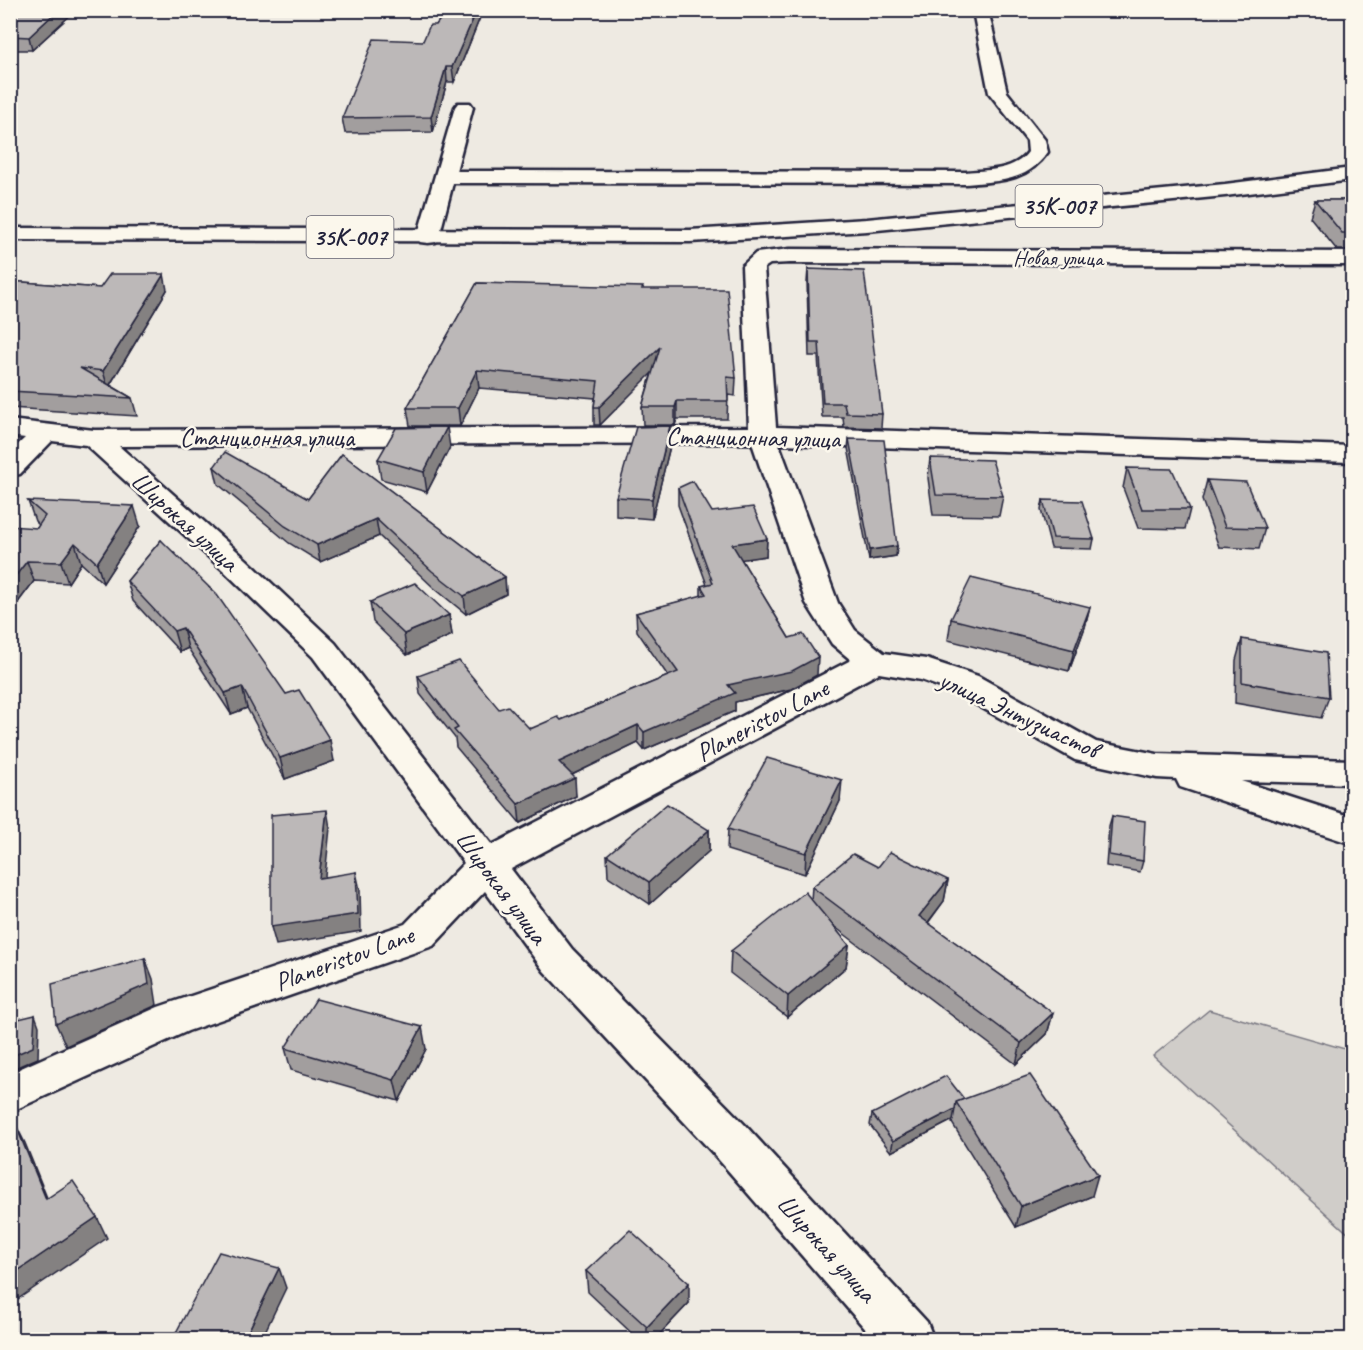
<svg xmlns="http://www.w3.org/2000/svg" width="1363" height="1350" viewBox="0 0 1363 1350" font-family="Caveat,sans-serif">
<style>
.green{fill:#d0cdc9;stroke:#797882;stroke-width:1.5}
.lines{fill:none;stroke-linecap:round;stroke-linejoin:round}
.minor-casing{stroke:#22223b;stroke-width:5}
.major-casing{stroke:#22223b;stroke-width:5}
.minor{fill:#fbf7ec;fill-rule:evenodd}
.major{fill:#fbf7ec;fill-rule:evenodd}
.wall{fill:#a29e9e;stroke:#22223b;stroke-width:1.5}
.shaded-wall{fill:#848181;stroke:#22223b;stroke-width:1.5}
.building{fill:#bcb8b8;stroke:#22223b;stroke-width:1.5}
.labels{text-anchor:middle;stroke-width:5;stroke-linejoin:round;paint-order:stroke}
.far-street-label{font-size:22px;fill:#22223b;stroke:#fbf7ec}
.shield{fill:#fbf7ec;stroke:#636270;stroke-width:1.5}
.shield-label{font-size:24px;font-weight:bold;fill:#22223b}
.street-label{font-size:26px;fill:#22223b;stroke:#fbf7ec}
</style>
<rect width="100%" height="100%" fill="#eeeae2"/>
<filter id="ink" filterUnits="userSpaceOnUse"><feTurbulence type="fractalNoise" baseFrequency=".0167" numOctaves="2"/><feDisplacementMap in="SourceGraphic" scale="12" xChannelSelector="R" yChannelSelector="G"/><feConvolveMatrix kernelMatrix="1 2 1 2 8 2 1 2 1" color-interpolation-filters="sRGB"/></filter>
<g filter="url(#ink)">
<path class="green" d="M1209,1010L1352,1051V1237L1153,1056Z"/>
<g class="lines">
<defs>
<g id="minor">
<path d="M969,10H986L989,14L1007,92L1045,140L1048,152C1027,182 999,181 966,184L453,183L439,237L436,242L428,243L420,242L417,237L455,107L458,103H470L473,107L456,171L966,172C988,170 1014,171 1028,152L1027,141L989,93L974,16Z"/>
<path d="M790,249L1352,252V265L790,263L770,264L764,268L776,427L1352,446V462L779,444L838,603L855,630L884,653L926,659L978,676L1096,742L1157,754L1352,760V784L1241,781L1352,817V844L1180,787L1176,779L1157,778L1075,760L954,692L921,680L879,673L511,869L572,949L744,1124L927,1322L934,1340H875L712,1152L544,971L485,891L433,946L188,1031L10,1112V1073L158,1007L405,924L464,863L313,657L224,571L86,445L52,441L20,474L10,476V452L25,438L10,436V420L94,430L749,427L742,266L756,253ZM752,443L806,603L832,644L851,660L492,845L335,643L246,559L119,446Z"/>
</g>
<path id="major" d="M1352,168V180L1225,196L867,231L690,242L10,240V228L690,230L867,219L1225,184Z"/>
</defs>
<use href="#minor" class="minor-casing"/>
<use href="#major" class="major-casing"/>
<use href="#minor" class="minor"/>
<use href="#major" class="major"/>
</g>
<g class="wall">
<path d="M10,10H76L32,50H10Z"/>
<path d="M447,10H483L454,82H447L433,132L345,133L342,118L423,41L436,25Z"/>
<path d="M1315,200H1353V250H1337L1310,217Z"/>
<path d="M808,269L882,414L881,428L844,427L843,417H822L818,356H809L807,282Z"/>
<path d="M10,281L100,288L167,290L110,385L132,398L137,416L10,408Z"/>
<path d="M477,283L643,289L736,378L735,396L728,395L727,419H677L675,425H643L642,407L652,372L600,425H594V407L595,398L479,388L460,426H410L407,408Z"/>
<path d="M849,439L897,546L896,556L869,560L848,448Z"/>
<path d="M670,446L652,519L616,516V497Z"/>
<path d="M450,447L427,492L381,479L378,459Z"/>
<path d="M342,454L505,577L506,594L466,614L434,588L379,536L320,562L289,543L218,484L214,467L308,499Z"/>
<path d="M930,458L1003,496L999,516L933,515L928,478Z"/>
<path d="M1127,468L1190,509L1185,529L1138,528L1123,488Z"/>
<path d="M1207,480L1265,528L1259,549L1219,547L1202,500Z"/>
<path d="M678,488L712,512L767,539L766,556L741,559L789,638L817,675L791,689L735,702V711L644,750L638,743L572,775L576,796L520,823L456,747L455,738L420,694L418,676L499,709L530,729L561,720L668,676L637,631L636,613L701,596V586L707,585L678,505Z"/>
<path d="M1043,500L1094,539L1092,549L1051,548L1041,510Z"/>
<path d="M28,501L140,526L103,583L81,563L68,583L34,581L10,613L37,528L39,525L35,521Z"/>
<path d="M161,540L334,761L285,779L247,708L231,714L188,648L180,652L133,601L127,581Z"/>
<path d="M370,602L449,615L452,635L407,655L373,622Z"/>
<path d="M1090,607L1085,627L1069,671L948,640L951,619Z"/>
<path d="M1242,639L1329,697L1321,718L1235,703L1236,660Z"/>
<path d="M840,801L805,874L727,850L728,829Z"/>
<path d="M1112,816L1143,861L1140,872L1106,866L1109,826Z"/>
<path d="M709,830V851L650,904L608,876L607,855Z"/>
<path d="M878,867L948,880L944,901L928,923L1053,1013L1047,1034L1016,1064L831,924L849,945L846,967L787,1017L730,973L731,951L811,900L812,887Z"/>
<path d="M285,1048L426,1049L399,1101L291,1070Z"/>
<path d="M964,1099L1092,1196L1016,1227L952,1123L953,1120L891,1152L870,1125L872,1114Z"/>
<path d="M586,1271L689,1303L654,1340H639L588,1292Z"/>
</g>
<g class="shaded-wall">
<path d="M58,10H76L32,50L29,37Z"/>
<path d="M477,10H483L454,82L452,67Z"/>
<path d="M446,67L447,82L433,132L431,117Z"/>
<path d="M164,274L167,290L108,388L103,371Z"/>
<path d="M660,347V365L600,425L599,407Z"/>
<path d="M477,370L479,388L460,426L458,408Z"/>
<path d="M677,401V419L675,425V407Z"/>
<path d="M670,426V446L652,519V499Z"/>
<path d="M447,427L450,447L427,492L424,472Z"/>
<path d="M134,506L140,526L103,583L97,563Z"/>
<path d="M376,519L379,536L320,562L317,545Z"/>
<path d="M767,539L766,556L731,561L732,544Z"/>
<path d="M75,543L81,563L68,583L61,562Z"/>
<path d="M897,546L896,556L869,560L870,550Z"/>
<path d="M27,561L34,581L10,613V583Z"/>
<path d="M505,577L506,594L466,614L464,596Z"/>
<path d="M1090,607L1085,627L1069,671L1074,650Z"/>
<path d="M449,615L452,635L407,655L404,634Z"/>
<path d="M183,628L188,648L180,652L174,631Z"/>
<path d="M818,657L817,675L791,689L735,702V711L644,750V732L728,685Z"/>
<path d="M242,687L247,708L231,714L225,693Z"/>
<path d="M638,725V743L561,780L559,762Z"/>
<path d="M330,740L334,761L285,779L280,758Z"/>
<path d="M575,778L576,796L520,823L518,804Z"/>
<path d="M842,780L840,801L805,874L806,853Z"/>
<path d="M327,810L330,828L323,895L319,878Z"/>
<path d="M709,830V851L650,904L649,882Z"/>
<path d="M356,872L360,890L361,931L276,945L271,927Z"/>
<path d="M948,880L944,901L916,938L919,916Z"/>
<path d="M849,945L846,967L787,1017L788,996Z"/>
<path d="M145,958L153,979L157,1005L66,1046L56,1024Z"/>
<path d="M1053,1013L1047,1034L1016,1064L1021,1043Z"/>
<path d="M35,1015L39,1026L38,1058L10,1070V1057Z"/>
<path d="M422,1027L426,1049L399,1101L394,1080Z"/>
<path d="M955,1109L953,1120L891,1152L893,1141Z"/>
<path d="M14,1121L25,1143L56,1220L46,1199Z"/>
<path d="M1098,1175L1092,1196L1016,1227L1021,1206Z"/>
<path d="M97,1217L107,1238L18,1299L10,1286V1276Z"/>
<path d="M279,1268L286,1288L261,1340H244Z"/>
<path d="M689,1283V1303L654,1340H647V1327Z"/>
</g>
<g class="building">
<path d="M10,10H58L29,37L10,36Z"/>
<path d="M447,10H477L452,67H446L431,117L342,118L374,39L423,41L430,25H436Z"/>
<path d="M1315,200H1353V233H1342Z"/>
<path d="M808,269L864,271L882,414L846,413L844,403H823L819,342H810Z"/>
<path d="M110,274H164L103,371L80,368L132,398L10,391V281L100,288Z"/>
<path d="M477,283L643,287L642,289H727L736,378L727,377L728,401H677L675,407H642L660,347L599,407H594L598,381L477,370L458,408H407Z"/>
<path d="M670,426L652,499L616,497L636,427Z"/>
<path d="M447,427L424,472L378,459L396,428Z"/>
<path d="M849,439L884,440L897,546L870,550Z"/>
<path d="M225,452L308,499L342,454L505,577L464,596L432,571L376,519L317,545L285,526L214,467Z"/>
<path d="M930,458L992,460L1003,496L936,495Z"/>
<path d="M1127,468L1172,469L1190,509H1142Z"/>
<path d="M1207,480L1246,482L1265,528L1225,527Z"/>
<path d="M693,481L712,512L753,507L767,539L732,544L789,638L803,634L818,657L792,671L728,685L735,693L644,732L638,725L559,762L575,778L518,804L454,730L458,728L418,676L459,661L499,709L508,706L530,729L558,717L561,720L678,672L636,613L706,594L701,586L713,583L678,488Z"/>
<path d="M1043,500L1082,501L1094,539L1053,538Z"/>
<path d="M28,501L134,506L97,563L75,543L61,562L27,561L10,583V526L37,528L45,516Z"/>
<path d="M161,540L217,595L286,694L299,690L330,740L280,758L242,687L225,693L183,628L174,631L127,581Z"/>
<path d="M971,578L1090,607L1074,650L951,619Z"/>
<path d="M415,583L449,615L404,634L370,602Z"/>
<path d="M1242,639L1326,653L1329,697L1242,682Z"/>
<path d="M767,758L842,780L806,853L728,829Z"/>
<path d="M667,804L709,830L649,882L607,855Z"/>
<path d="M327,810L319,878L356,872L358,914L271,927V815Z"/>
<path d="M1112,816L1145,821L1143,861L1109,855Z"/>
<path d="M890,852L948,880L919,916L1053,1013L1021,1043L812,887L853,854L878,867Z"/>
<path d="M805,892L849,945L788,996L731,951Z"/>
<path d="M145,958L149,984L56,1024L52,984Z"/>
<path d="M316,999L422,1027L394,1080L285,1048Z"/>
<path d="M35,1015L33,1047L10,1057V1021Z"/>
<path d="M1030,1075L1098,1175L1021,1206L956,1102Z"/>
<path d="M946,1076L964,1099L956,1102L955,1109L893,1141L872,1114Z"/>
<path d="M14,1121L46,1199L73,1181L97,1217L10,1276V1123Z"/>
<path d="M630,1230L689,1283L647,1327L586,1271Z"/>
<path d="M219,1252L279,1268L244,1340H172Z"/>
</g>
</g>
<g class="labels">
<g class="far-street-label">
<text x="1058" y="265">Новая улица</text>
</g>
<g class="shield">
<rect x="1015.5" y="185" width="87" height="42" rx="4.5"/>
<rect x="306.5" y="216" width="87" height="42" rx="4.5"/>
</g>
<g class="shield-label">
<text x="1059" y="214">35К-007</text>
<text x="350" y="245">35К-007</text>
</g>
<g class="street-label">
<text x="267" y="446">Станционная улица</text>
<text transform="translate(753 437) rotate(1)" y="9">Станционная улица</text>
<text transform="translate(185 521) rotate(42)" y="9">Широкая улица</text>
<text transform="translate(1019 714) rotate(25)" y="9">улица Энтузиастов</text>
<text transform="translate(762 720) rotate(-28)" y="9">Planeristov Lane</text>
<text transform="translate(502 887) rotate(53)" y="9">Широкая улица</text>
<text transform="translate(344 958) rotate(-20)" y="9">Planeristov Lane</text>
<text transform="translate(827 1248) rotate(48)" y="9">Широкая улица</text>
</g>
</g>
<rect width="1363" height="1350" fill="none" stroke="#fbf7ec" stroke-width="36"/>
<rect x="18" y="18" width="1327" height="1314" fill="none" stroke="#22223b" stroke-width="2" filter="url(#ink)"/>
</svg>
